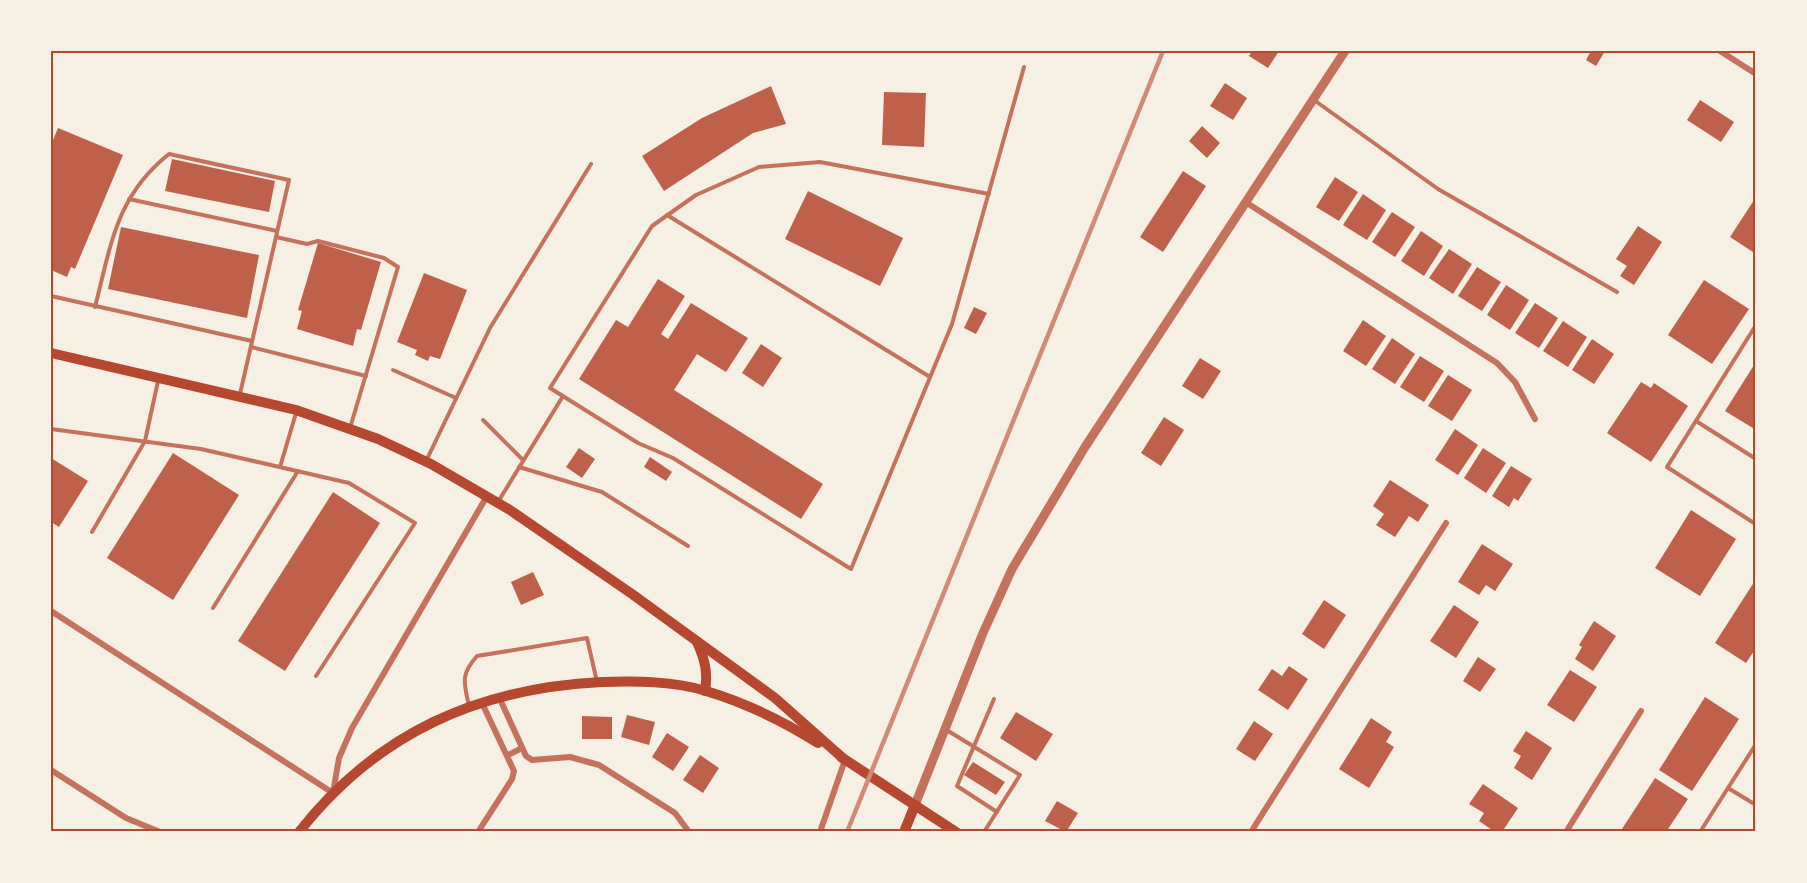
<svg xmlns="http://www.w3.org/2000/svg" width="1807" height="883" viewBox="0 0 1807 883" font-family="Georgia,serif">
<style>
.building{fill:#bf614a}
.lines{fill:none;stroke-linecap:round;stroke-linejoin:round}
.service{stroke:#c5725c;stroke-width:4}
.minor{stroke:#c5725c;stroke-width:6}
.tertiary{stroke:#c5725c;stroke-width:9}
.secondary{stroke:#b5482f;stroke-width:10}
.rail{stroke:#cf8b77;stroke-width:4.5}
.neatline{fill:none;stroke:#b5482f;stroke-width:2}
</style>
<rect width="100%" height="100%" fill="#f6efe4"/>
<g class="building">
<path d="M1252,51H1279L1268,68L1249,56Z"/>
<path d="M1591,51H1605L1596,66L1586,60Z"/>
<path d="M1225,83L1247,98L1233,120L1210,106Z"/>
<path d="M771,86L786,124L753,133L664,191L642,156L702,118Z"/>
<path d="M884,92L926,93L924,147L882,145Z"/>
<path d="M1700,100L1734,122L1721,142L1687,120Z"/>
<path d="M1202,126L1220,143L1207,158L1189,141Z"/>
<path d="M58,128L123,155L75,269L71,267L67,277L51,270V145Z"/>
<path d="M172,159L275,181L269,212L165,191Z"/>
<path d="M1183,171L1206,186L1163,252L1140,237Z"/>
<path d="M1335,177L1358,192L1339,221L1316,207Z"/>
<path d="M808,191L903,238L880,286L785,239Z"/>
<path d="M1363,194L1386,210L1367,240L1343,225Z"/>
<path d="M1756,197V254L1730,237Z"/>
<path d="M1392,212L1415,227L1395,257L1372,242Z"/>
<path d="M1638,226L1662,242L1634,285L1620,276L1627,266L1616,259Z"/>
<path d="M121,227L259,255L247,318L108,289Z"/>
<path d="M1421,231L1443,246L1424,276L1401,261Z"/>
<path d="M318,243L381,262L361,330L357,329L353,346L297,329L302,311L298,310Z"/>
<path d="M1449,249L1472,264L1453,294L1429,278Z"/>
<path d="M1477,267L1501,282L1482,311L1458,296Z"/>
<path d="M424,273L467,290L440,359L430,356L428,361L415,355L417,350L397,342Z"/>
<path d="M658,279L685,296L661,334L668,339L691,303L748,338L726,372L697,354L674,390L823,484L801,519L579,379L616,320L628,327Z"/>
<path d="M1704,280L1749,309L1712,364L1668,335Z"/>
<path d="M1506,285L1529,300L1510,330L1487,315Z"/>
<path d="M1535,303L1558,318L1539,348L1515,333Z"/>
<path d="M974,307L987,313L976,334L964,328Z"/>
<path d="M1363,320L1386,336L1366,366L1343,351Z"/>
<path d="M1563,321L1587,337L1568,367L1543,351Z"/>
<path d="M1392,338L1415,354L1395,384L1372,369Z"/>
<path d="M1592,339L1614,354L1594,384L1572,370Z"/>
<path d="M761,344L782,358L763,387L742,373Z"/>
<path d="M1420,356L1444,371L1424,402L1400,387Z"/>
<path d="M1200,358L1221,371L1203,399L1182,386Z"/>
<path d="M1754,365L1756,366V430L1725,411Z"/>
<path d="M1448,375L1472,390L1452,421L1428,406Z"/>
<path d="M1641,382L1651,388L1654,383L1688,406L1651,462L1607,433Z"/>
<path d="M1164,417L1184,430L1161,466L1141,453Z"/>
<path d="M1455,429L1478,445L1458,475L1435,460Z"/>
<path d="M579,448L595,459L582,478L566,467Z"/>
<path d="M1483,448L1506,463L1486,493L1464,478Z"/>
<path d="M173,453L239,495L173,600L107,558Z"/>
<path d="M650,457L672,472L666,481L644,467Z"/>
<path d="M51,458L88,481L59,527L51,522Z"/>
<path d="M1511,466L1532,479L1518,501L1514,498L1509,507L1492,496Z"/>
<path d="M1390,480L1429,505L1418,522L1409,516L1395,537L1376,525L1384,514L1373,506Z"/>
<path d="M333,492L380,523L285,671L238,641Z"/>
<path d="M1691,510L1736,539L1700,596L1655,568Z"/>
<path d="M1482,544L1513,564L1495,591L1486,585L1479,595L1458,582Z"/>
<path d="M533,572L544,595L521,605L511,582Z"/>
<path d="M1756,579V648L1746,663L1715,643Z"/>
<path d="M1324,600L1346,615L1324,649L1302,634Z"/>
<path d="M1454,605L1479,622L1456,658L1430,641Z"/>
<path d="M1594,621L1616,636L1593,671L1575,659L1582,647L1579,645Z"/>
<path d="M1478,657L1496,669L1480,692L1463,681Z"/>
<path d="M1289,666L1308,679L1288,710L1258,690L1272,669L1282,676Z"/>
<path d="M1570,670L1597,687L1574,722L1547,705Z"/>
<path d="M1705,697L1739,719L1692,791L1659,770Z"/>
<path d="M1016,712L1053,734L1036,761L1000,738Z"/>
<path d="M627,715L655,722L649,745L621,737Z"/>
<path d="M582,716L612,717V739H582Z"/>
<path d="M1371,718L1392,732L1386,742L1394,747L1369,788L1339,769Z"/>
<path d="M1254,721L1273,734L1255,761L1236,749Z"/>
<path d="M1526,731L1552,748L1532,780L1514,768L1521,756L1513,751Z"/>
<path d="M667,733L689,747L673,771L652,757Z"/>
<path d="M700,755L719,768L703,793L683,780Z"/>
<path d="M973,762L1005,782L996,795L964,775Z"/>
<path d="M1655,778L1688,799L1666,832H1620Z"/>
<path d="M1483,784L1518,808L1502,832H1495L1479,821L1484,813L1469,804Z"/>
<path d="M1057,801L1078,813L1066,832L1045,821Z"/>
</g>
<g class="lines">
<g class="service">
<path d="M1314,100L1438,189L1617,292"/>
<path d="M989,194L820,162L759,167L696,195L652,226L550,388L638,443L673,458L851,569L952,324L1024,67"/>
<path d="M129,199L277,231"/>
<path d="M667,215L930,377"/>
<path d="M276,237L307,244L318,241L384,258L398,267L350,428"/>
<path d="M51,296L252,341"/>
<path d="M95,307C111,245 116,196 169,154L289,180L240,394"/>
<path d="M1756,325L1667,467L1754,523L1756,521"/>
<path d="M251,347L366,376"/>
<path d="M393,370L456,398"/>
<path d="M483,420L523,460"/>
<path d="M1696,421L1756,459"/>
<path d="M51,429L201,449L349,483L415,523L316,676"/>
<path d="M427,459L490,328L591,164"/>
<path d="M280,467L296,413"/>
<path d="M519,467L602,492L688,546"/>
<path d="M498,502L563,396"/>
<path d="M92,532L145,441L158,381"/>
<path d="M213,608L298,471"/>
<path d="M994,699L957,786L997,812"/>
<path d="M469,706C464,683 460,675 477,656L587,638L597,682"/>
<path d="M945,729L1020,775L984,832"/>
<path d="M1728,788L1756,805"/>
<path d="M1700,832L1756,744"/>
</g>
<g class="minor">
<path d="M1720,51L1756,74"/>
<path d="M1247,203L1497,363L1515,382L1535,419"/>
<path d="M51,611L333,793L339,758L352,728L487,496"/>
<path d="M499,697L526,756L532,760L570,757L599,765L675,813L689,832"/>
<path d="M508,755L522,748"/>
<path d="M51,770L126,818L160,832"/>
<path d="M478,832L512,779L514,771L482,703"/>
<path d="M820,832L845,760"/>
<path d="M1251,832L1446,523"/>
<path d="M1566,832L1641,711"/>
</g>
<path class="tertiary" d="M915,805L983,633L1012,569L1085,447L1345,51"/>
<g class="secondary">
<path d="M51,353L296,410L378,439L431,464L510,510L632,594L775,698L845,760"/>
<path d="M697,642C705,660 708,672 705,691"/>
<path d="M841,757L956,832"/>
<path d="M299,832C377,733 478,688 602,682C636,681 674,681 706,691C746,703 783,721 818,743"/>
<path d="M904,832L915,805"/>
</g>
<path class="rail" d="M847,832L1163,51"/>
</g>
<rect width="1807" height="883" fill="none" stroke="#f6efe4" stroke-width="105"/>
<rect x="52" y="52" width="1702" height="778" class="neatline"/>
</svg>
